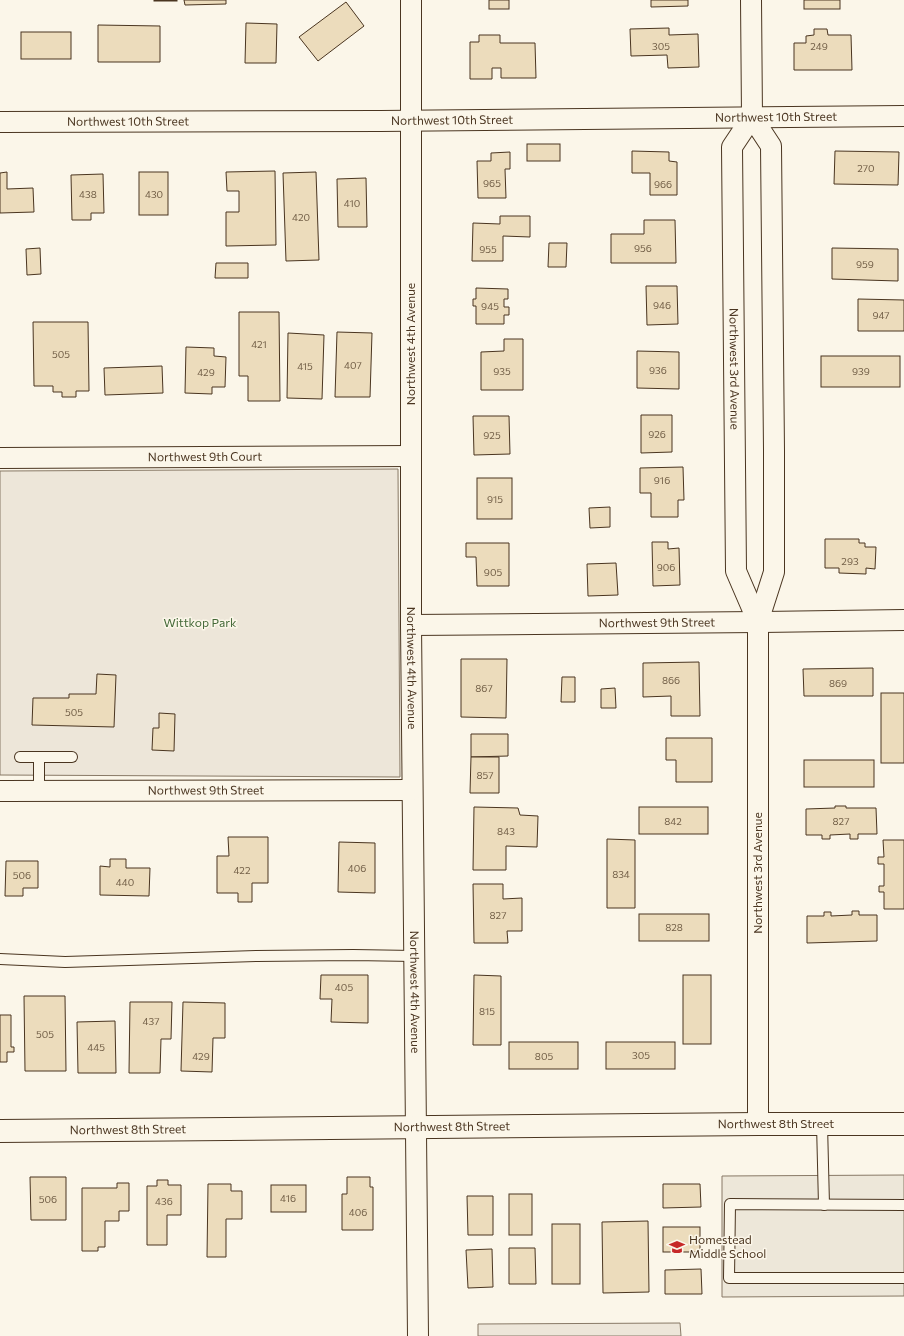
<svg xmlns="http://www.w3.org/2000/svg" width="904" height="1336" viewBox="0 0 904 1336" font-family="Commissioner,sans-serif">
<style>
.green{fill:#ede6d9;stroke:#887966}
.parking{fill:#ede7d9;stroke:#887966}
.building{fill:#ecdcbc;stroke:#4a3520}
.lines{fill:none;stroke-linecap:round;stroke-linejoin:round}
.lane-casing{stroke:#4a3520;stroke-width:12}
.street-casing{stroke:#4a3520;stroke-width:22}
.secondary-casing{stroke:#4a3520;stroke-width:24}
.lane{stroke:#fbf6e9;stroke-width:10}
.street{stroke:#fbf6e9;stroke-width:20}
.secondary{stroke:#fbf6e9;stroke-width:22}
.labels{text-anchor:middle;stroke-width:3;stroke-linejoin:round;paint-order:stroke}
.number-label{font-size:10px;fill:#725f47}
.street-label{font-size:12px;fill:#4a3520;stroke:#fbf6e9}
.park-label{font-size:12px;fill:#436837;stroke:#fbf6e9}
.poi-label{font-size:12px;fill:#4a3520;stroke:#fbf6e9;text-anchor:start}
</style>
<rect width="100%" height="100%" fill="#fbf6e9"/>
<g class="green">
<path d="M398,469L400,777L0,775V471Z"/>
<path d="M680,1323L681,1336H478V1324Z"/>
</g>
<path class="parking" d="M904,1175V1296L722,1297V1176Z"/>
<g class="building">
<rect x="154" y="0" width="23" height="1"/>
<path d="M184,0H226V4L185,5Z"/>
<rect x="489" y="0" width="20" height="9"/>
<path d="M651,0H688V6L651,7Z"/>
<rect x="804" y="0" width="36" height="9"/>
<path d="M346,2L364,26L318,61L299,37Z"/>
<path d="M246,23L277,24L276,63H245Z"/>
<path d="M98,25L160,26V62H98Z"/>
<path d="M669,28V35L698,34L699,67L668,68L667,55L631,56L630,29Z"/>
<path d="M814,29H827L828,35H851L852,70H794V43H806V36L814,35Z"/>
<rect x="21" y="32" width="50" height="27"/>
<path d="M479,35H500V43H535L536,78H501V68H492V79H470V42H479Z"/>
<rect x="527" y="144" width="33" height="17"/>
<path d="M632,151L669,152V161L677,162V195H650V173H632Z"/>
<path d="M835,151L899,152L898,185L834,184Z"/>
<path d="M510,152V169H505L506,198H478L477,161H491V153Z"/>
<path d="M275,171L276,245L226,246V212H239V191H227L226,172Z"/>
<path d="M7,172V189L33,188L34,212L0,213V173Z"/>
<rect x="139" y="172" width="29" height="43"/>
<path d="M316,172L319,260L286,261L283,173Z"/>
<path d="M103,174L104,213H91V220H72L71,175Z"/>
<path d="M366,178L367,227H338L337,179Z"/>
<path d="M500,216H530V237L503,236V261H472L473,223L500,224Z"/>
<path d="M644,220H675L676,263H611V234H644Z"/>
<path d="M549,243H567L566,267H548Z"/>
<path d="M40,248L41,274L27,275L26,249Z"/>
<path d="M832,248L898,249V281L832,279Z"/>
<path d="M216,263H248V278H215Z"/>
<path d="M646,286H677L678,324L647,325Z"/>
<path d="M476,288L508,289V299H504V307H509V315H504V324H476V306H473V299H476Z"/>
<path d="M858,299L904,300V331H858Z"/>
<path d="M239,312H279L280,401H248V376H239Z"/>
<path d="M33,322H88L89,391H76V397H62V392H53V386H34Z"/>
<path d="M337,332L372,333L370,397H335Z"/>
<path d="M288,333L324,335L322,399L287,398Z"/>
<path d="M504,339H523V390H481V352L504,351Z"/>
<path d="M186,347L214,348V356L226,357L225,387H212V394L185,393Z"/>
<path d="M637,351L679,352V389L637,388Z"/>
<rect x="821" y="356" width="79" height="31"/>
<path d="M162,366L163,393L105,395L104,368Z"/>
<path d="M641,415H672V452L641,453Z"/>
<path d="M473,416H509L510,454L474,455Z"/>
<path d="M683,467L684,500H678V517H651V493H640V468Z"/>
<rect x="477" y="478" width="35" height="41"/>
<path d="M610,507V527L590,528L589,508Z"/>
<path d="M825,539H859V543H865V547H876L875,569L866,568V574L839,573V568H825Z"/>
<path d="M652,542H668V549L679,548L680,585L653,586Z"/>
<path d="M466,543H509V586H477L476,557H466Z"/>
<path d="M616,563L618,595L588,596L587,564Z"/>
<path d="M461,659H507L506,718L461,717Z"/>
<path d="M699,662L700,716H671V696L643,697V663Z"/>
<path d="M873,668V696H804L803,669Z"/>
<path d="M97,674L116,675L114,727L32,725L33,698H69V694H96Z"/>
<path d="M562,677H575V702H561Z"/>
<path d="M615,688L616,708H601V689Z"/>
<rect x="881" y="693" width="23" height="70"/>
<path d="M159,713L175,714L174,751L152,750L153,728H159Z"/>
<path d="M471,734H508V756L471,757Z"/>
<path d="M666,738H712V782H676V760H666Z"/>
<path d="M471,757H499V793H470Z"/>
<rect x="804" y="760" width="70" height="27"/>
<path d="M835,806H846V808H876L877,834H858V839H850V834L830,835V839H822V835H806V809L835,808Z"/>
<path d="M474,807L518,808L520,815L538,816L537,847L506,846V870H473Z"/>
<rect x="639" y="807" width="69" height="27"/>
<path d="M228,837H268V883H252V902H238V893H217V856H229Z"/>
<path d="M607,839L635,840V908H607Z"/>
<path d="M883,840H904V909H884V892H879V886H884V864H878V857H884Z"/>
<path d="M339,842L375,843V893L338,892Z"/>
<path d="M110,859H126V868H150L149,896L100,895V866L110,867Z"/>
<path d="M6,861H38V888H23V896H5Z"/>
<path d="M473,884H503V899L522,898V931H507L508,943H474Z"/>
<path d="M852,911H859V915H877V941L807,943V916H824V912H831V916L852,915Z"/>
<rect x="639" y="914" width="70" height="27"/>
<path d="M321,975H368V1023L331,1022L332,999H320Z"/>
<path d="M474,975L501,976V1045H473Z"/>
<rect x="683" y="975" width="28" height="69"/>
<path d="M24,996H65L66,1071H25Z"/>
<path d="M130,1002H172L171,1039H161L160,1073H129Z"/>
<path d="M183,1002L225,1003V1038H213L212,1072L181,1071Z"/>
<path d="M0,1015H11V1047H14V1052H7V1062H0Z"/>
<path d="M115,1021L116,1073H78L77,1022Z"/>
<rect x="509" y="1042" width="69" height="27"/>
<rect x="606" y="1042" width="69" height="27"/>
<path d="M30,1177H66V1220H31Z"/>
<path d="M347,1177H370V1187H373V1230H342V1194H347Z"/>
<path d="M157,1180H168V1185H181V1215H167V1245H147V1186H157Z"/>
<path d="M117,1183H129V1211H119V1221H105V1247H98V1251H82V1188H117Z"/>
<path d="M208,1184H231V1191H242V1219H226V1257H207Z"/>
<path d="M663,1184H700L701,1207L663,1208Z"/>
<rect x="271" y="1185" width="35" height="27"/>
<rect x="509" y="1194" width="23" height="41"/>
<path d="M467,1196H493V1235H468Z"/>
<path d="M648,1221L649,1292L603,1293L602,1222Z"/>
<rect x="552" y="1224" width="28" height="60"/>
<rect x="663" y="1227" width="37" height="25"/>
<path d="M509,1248H535L536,1284H509Z"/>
<path d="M492,1249L493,1287L468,1288L466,1250Z"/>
<path d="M701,1269L702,1294H665V1270Z"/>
</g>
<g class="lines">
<defs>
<g id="lane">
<path d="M20,757H72"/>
<path d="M39,757V790"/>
<path d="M0,959L65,962L256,956L353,955L414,956"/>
<path d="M822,1124L824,1205"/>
<path d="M904,1205L730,1204L729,1278H904"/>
</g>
<g id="street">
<path id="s1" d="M411,0V625L418,1336"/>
<path d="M751,0L752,117L771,146L774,450V572L758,622V1124"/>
<path id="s2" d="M752,117L732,147L736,571L758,622"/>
<path id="s3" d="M0,122L381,121L904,116"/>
<path id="s4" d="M0,458L411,456"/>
<path id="s5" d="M411,625L758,622L904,620"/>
<path id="s6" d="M0,791L412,790"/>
</g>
<g id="secondary">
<path id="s7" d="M0,1131L758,1124H904"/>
</g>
</defs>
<use href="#lane" class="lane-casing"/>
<use href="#street" class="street-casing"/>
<use href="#secondary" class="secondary-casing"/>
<use href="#lane" class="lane"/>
<use href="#street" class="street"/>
<use href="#secondary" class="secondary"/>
</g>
<defs>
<symbol id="school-bare" viewBox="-9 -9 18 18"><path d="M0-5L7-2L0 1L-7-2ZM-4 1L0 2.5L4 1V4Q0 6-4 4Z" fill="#c62828" stroke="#fbf6e9" stroke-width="2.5" paint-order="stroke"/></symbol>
</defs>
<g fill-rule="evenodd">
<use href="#school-bare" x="666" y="1236" width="22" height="22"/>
</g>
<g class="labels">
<g class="number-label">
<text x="661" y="50">305</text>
<text x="819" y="50">249</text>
<text x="866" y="172">270</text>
<text x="492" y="187">965</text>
<text x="663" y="188">966</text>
<text x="88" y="198">438</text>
<text x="154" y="198">430</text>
<text x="352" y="207">410</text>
<text x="301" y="221">420</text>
<text x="643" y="252">956</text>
<text x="488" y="253">955</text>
<text x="865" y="268">959</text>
<text x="662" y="309">946</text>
<text x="490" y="310">945</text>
<text x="881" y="319">947</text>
<text x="259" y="348">421</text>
<text x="61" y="358">505</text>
<text x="353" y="369">407</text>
<text x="305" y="370">415</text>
<text x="658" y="374">936</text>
<text x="502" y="375">935</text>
<text x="861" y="375">939</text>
<text x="206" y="376">429</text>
<text x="657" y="438">926</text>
<text x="492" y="439">925</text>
<text x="662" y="484">916</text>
<text x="495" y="503">915</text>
<text x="850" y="565">293</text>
<text x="666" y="571">906</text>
<text x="493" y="576">905</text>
<text x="671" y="684">866</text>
<text x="838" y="687">869</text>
<text x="484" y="692">867</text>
<text x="74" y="716">505</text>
<text x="485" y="779">857</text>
<text x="673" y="825">842</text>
<text x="841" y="825">827</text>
<text x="506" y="835">843</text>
<text x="357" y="872">406</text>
<text x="242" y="874">422</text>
<text x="621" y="878">834</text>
<text x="22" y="879">506</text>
<text x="125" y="886">440</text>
<text x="498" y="919">827</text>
<text x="674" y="931">828</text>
<text x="344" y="991">405</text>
<text x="487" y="1015">815</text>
<text x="151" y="1025">437</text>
<text x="45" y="1038">505</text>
<text x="96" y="1051">445</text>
<text x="641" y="1059">305</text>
<text x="201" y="1060">429</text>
<text x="544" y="1060">805</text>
<text x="288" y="1202">416</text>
<text x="48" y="1203">506</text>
<text x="164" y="1205">436</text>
<text x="358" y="1216">406</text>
</g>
<g class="street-label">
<text dy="4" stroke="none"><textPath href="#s3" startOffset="776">Northwest 10th Street</textPath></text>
<text dy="4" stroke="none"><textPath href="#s3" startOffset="452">Northwest 10th Street</textPath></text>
<text dy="4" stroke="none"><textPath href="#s3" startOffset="128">Northwest 10th Street</textPath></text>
<text transform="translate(411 344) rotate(-90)" y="4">Northwest 4th Avenue</text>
<text dy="4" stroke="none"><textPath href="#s2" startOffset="258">Northwest 3rd Avenue</textPath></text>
<text dy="4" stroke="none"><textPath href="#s4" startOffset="205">Northwest 9th Court</textPath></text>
<text dy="4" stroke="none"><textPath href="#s5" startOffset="246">Northwest 9th Street</textPath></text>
<text dy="4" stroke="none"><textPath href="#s1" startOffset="668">Northwest 4th Avenue</textPath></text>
<text dy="4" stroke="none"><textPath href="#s6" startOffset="206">Northwest 9th Street</textPath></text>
<text transform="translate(758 873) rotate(-90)" y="4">Northwest 3rd Avenue</text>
<text dy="4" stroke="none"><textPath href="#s1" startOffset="992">Northwest 4th Avenue</textPath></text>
<text dy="4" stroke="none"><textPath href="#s7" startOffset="776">Northwest 8th Street</textPath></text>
<text dy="4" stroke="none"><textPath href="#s7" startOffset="452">Northwest 8th Street</textPath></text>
<text dy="4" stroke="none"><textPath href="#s7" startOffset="128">Northwest 8th Street</textPath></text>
</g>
<g class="park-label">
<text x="200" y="627">Wittkop Park</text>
</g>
<g class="poi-label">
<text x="689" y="1244">Homestead<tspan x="689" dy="14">Middle School</tspan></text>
</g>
</g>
</svg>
